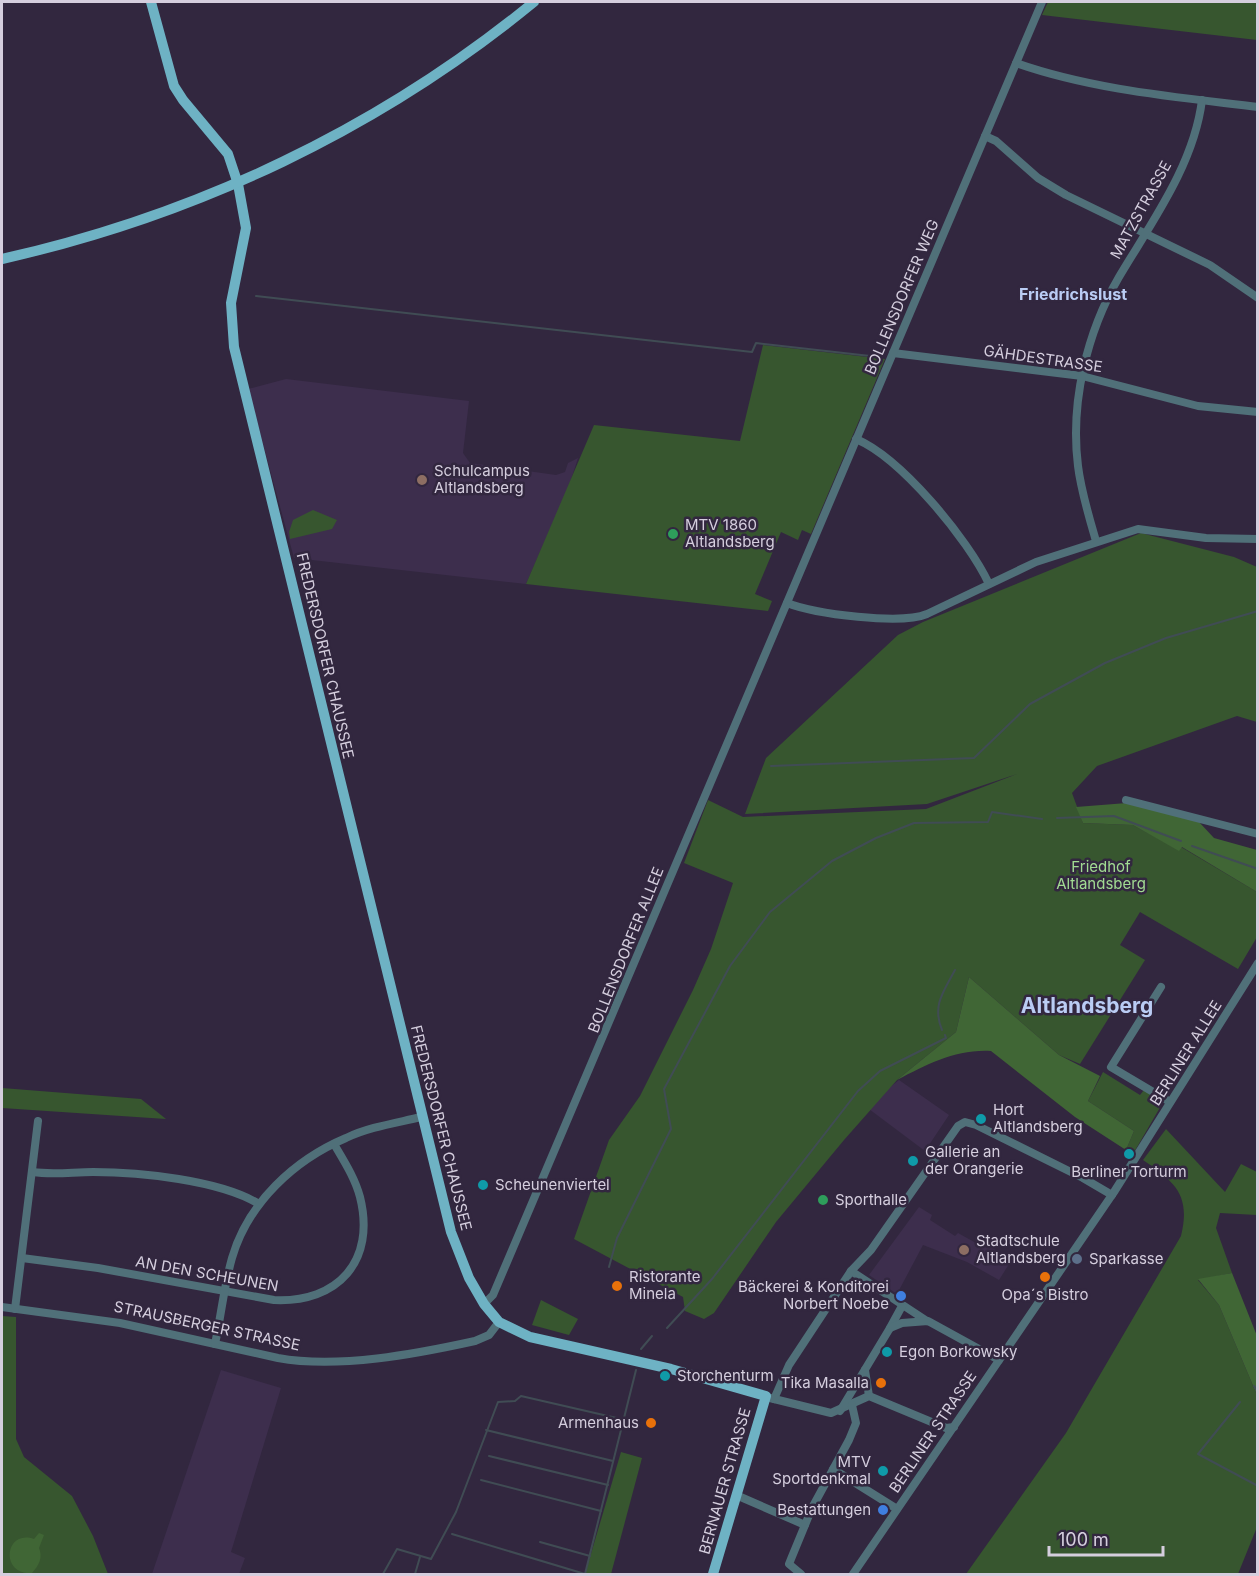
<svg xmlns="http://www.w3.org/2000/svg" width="1259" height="1576" viewBox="0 0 1259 1576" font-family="Inter,sans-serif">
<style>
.built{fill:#3d2e4d}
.green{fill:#37562f}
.forest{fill:#406635}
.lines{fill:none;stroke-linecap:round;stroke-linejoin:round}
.stream{stroke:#404c54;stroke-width:2}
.minor{stroke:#507079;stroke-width:8}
.major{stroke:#6eb2c4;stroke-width:10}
.education-dot{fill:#8d6e63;stroke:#32273f;stroke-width:2}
.leisure-dot{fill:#2e9e5b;stroke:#32273f;stroke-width:2}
.culture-dot{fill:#0f9aa8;stroke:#32273f;stroke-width:2}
.service-dot{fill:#5c6f8a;stroke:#32273f;stroke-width:2}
.food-dot{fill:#e8710a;stroke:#32273f;stroke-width:2}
.shop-dot{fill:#3f7fe0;stroke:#32273f;stroke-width:2}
.labels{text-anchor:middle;stroke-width:5;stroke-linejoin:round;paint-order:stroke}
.street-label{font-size:15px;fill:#d5cede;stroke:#32273f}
.poi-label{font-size:15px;fill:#d5cede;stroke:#32273f;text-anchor:start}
.park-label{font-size:15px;fill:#a1db92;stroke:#32273f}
.neighbourhood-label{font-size:16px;font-weight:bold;fill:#baccf4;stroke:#32273f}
.district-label{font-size:21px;font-weight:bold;fill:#baccf4;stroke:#32273f}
</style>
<rect width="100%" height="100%" fill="#32273f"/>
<g class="built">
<path d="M286,379L469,401L463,453L470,463L556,475L565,472L568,463L578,458L569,486L526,584L294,558L248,389Z"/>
<path d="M899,1080L949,1115L925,1151L869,1109L879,1096Z"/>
<path d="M919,1207L932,1215L930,1220L955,1236L958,1233L976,1243L980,1239L1011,1261L999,1280L967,1262L923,1245L897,1294L869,1275Z"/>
<path d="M221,1370L281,1388L231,1552L245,1558L239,1574H152Z"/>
</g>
<g class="green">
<path d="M1048,2H1257V40L1042,15Z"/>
<path d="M763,345L885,359L811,534L802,530L798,540L781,532L755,594L772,601L768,611L526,584L594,425L740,441Z"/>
<path d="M313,510L337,520L332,529L290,539L289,532L293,520Z"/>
<path d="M1141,533L1234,557L1257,567V722L1237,716L1097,766L1072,793L1083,823L1133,825L1179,850L1181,847L1257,892V937L1238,969L1140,912L1120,945L1145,960L1080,1064L1059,1055L969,977L956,1032L897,1080L844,1140L776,1222L714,1313L704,1319L685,1311L683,1297L574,1239L609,1140L640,1096L693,990L711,949L733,883L684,863L708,800L743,817L926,809L1017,774L927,804L745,814L766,758L898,635L923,622Z"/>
<path d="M1103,1072L1140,1095L1144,1090L1160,1101L1162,1104L1133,1154L1126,1150L1134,1131L1088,1101Z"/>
<path d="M2,1088L141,1099L166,1119L2,1108Z"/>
<path d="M1166,1129L1225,1192L1241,1164L1257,1172V1215L1220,1213L1216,1228L1232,1273L1198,1280L1219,1305L1257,1395V1527L1238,1574H966L1066,1433L1181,1236C1191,1195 1175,1182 1143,1160Z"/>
<path d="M541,1300L578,1319L569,1335L532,1325Z"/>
<path d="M2,1316L16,1317V1439L24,1457L72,1496L93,1536L108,1574H2Z"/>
<path d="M621,1452L642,1458L611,1574H585Z"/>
</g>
<g class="forest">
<path d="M1127,803L1199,822L1214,838L1257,850V892L1182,847L1179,851L1133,825L1083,823L1076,807Z"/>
<path d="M969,977L1059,1055L1100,1076L1088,1101L1134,1131L1126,1150L1075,1117L991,1051C956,1049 928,1064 897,1080L956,1032Z"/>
<path d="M1232,1273L1257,1336V1395L1219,1305L1198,1279Z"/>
<path d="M39,1533L44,1535L39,1548C43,1558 39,1565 32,1573C0,1576 4,1529 34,1539Z"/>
</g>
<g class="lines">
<g class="stream">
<path d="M256,296L752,352L756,343L879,357"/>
<path d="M771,766L974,758L1030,704L1105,663L1166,638L1258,611"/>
<path d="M1057,818L1114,816L1181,841"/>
<path d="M1192,846L1258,869"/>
<path d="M942,1030C932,1006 943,992 955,970"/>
<path d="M609,1267L617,1238L671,1129L664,1089L730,966L770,912L832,861L876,838L914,823L988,822L992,812L1042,819"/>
<path d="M667,1328L712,1279L858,1091L880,1071L946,1038L945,1035"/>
<path d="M641,1349L652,1336"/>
<path d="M1254,1386L1258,1392"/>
<path d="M1240,1402L1198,1454L1258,1486"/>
<path d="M486,1430L613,1461"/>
<path d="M489,1456L608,1485"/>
<path d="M481,1480L601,1511"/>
<path d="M452,1534L585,1574"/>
<path d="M540,1542L590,1556"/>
<path d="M383,1574L397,1549L431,1559L456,1512L498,1402L515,1401L521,1396L621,1419L624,1418L636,1370"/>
<path d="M415,1574L420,1557"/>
<path d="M585,1574L624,1418"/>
</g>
<g class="minor">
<path d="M1016,63C1093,90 1177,97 1258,107"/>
<path d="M985,136L996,141L1038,178L1066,195L1210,265L1258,298"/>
<path d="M893,353L1082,376L1198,406L1258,412"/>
<path d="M856,439C901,458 968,539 989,584"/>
<path d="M1096,541C1089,517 1081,491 1078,466C1070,402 1087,332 1119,277C1151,223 1194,165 1202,100"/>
<path d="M787,603C815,614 901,625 927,614L1036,562L1138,529L1206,538L1258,539"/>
<path d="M1126,800L1258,834"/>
<path d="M1161,987L1111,1067L1170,1102"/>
<path d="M33,1172C52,1175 73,1172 93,1172C139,1172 220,1180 259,1204"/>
<path d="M22,1258L98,1268L274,1300C338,1303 376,1261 360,1197C355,1178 344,1161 334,1144"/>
<path d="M851,1271L927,1321"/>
<path d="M484,1304L493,1295L1042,2"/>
<path d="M2,1307L120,1323L278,1358C338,1369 416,1354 475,1341L489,1335L499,1322"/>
<path d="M15,1309L38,1121"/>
<path d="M890,1328L902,1306"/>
<path d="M215,1344C221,1316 224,1286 232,1258C248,1203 294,1160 346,1138C369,1127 396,1123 421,1117"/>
<path d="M865,1370L869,1396"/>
<path d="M770,1398L831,1413L869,1396L946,1428L954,1427"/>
<path d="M774,1399L789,1365L851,1271L871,1250L958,1126L965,1122L976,1125L1083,1178L1112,1195"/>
<path d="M840,1411L890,1328L902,1323L928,1321L999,1360"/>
<path d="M833,1469L897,1509"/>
<path d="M736,1495L805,1525"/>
<path d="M801,1574L789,1564L791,1559L812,1508L849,1440L856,1423L852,1405"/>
<path d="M853,1574L1114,1192L1258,963"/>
</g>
<g class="major">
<path d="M151,2L174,86L183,100L228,154L238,184L246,228L231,303L234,347L451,1232L469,1278L484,1304L499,1322L530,1337L671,1369L766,1396L713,1574"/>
<path d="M2,259C197,215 379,129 534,2"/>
</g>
</g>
<g class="education-dot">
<circle cx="422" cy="480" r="6"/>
<circle cx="964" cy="1250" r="6"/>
</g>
<g class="leisure-dot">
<circle cx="673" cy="534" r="6"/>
<circle cx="823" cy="1200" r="6"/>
</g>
<g class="culture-dot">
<circle cx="981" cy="1119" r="6"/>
<circle cx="1129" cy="1154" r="6"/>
<circle cx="913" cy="1161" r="6"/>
<circle cx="483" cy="1185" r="6"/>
<circle cx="887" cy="1352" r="6"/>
<circle cx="665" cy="1376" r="6"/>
<circle cx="883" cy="1471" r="6"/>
</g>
<circle class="service-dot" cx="1077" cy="1259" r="6"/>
<g class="food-dot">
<circle cx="1045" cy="1277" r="6"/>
<circle cx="617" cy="1286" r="6"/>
<circle cx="881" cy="1383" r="6"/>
<circle cx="651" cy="1423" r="6"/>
</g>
<g class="shop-dot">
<circle cx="901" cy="1296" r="6"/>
<circle cx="883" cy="1510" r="6"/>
</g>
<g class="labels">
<g class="street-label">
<text transform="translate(1141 210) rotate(-61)" y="5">MATZSTRASSE</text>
<text transform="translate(902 297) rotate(-67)" y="5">BOLLENSDORFER WEG</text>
<text transform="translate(1043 359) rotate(8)" y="5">GÄHDESTRASSE</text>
<text transform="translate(325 656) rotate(77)" y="5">FREDERSDORFER CHAUSSEE</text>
<text transform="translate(626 950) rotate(-68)" y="5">BOLLENSDORFER ALLEE</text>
<text transform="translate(1186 1053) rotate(-58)" y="5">BERLINER ALLEE</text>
<text transform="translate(441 1128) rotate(76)" y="5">FREDERSDORFER CHAUSSEE</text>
<text transform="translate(207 1274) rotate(10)" y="5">AN DEN SCHEUNEN</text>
<text transform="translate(207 1326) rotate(12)" y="5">STRAUSBERGER STRASSE</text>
<text transform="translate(933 1432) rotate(-56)" y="5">BERLINER STRASSE</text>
<text transform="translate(725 1481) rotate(-74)" y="5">BERNAUER STRASSE</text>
</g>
<g class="poi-label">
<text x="434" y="476">Schulcampus<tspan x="434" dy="17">Altlandsberg</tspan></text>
<text x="685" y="530">MTV 1860<tspan x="685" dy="17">Altlandsberg</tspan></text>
<text x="993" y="1115">Hort<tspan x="993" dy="17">Altlandsberg</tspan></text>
<text x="925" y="1157">Gallerie an<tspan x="925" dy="17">der Orangerie</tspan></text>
<text x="1129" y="1177" text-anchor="middle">Berliner Torturm</text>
<text x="495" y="1190">Scheunenviertel</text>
<text x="835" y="1205">Sporthalle</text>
<text x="976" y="1246">Stadtschule<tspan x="976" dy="17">Altlandsberg</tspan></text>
<text x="1089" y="1264">Sparkasse</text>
<text x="629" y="1282">Ristorante<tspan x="629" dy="17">Minela</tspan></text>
<text x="889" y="1292" text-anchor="end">Bäckerei &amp; Konditorei<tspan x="889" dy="17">Norbert Noebe</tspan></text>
<text x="1045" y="1300" text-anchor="middle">Opa´s Bistro</text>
<text x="899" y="1357">Egon Borkowsky</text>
<text x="677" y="1381">Storchenturm</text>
<text x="869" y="1388" text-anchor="end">Tika Masalla</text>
<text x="639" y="1428" text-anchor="end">Armenhaus</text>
<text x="871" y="1467" text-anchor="end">MTV<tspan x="871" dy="17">Sportdenkmal</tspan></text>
<text x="871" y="1515" text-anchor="end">Bestattungen</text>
</g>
<g class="park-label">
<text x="1101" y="872">Friedhof<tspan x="1101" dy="17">Altlandsberg</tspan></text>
</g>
<g class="neighbourhood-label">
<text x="1073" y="300">Friedrichslust</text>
</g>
<g class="district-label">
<text x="1087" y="1013">Altlandsberg</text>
</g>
</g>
<rect width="1259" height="1576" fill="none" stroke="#d5cede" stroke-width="6"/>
<path d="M1049 1546v9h114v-9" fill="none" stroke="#d5cede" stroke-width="3"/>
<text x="1058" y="1546" font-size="18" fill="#d5cede" stroke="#32273f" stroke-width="4.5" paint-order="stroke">100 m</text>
</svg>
